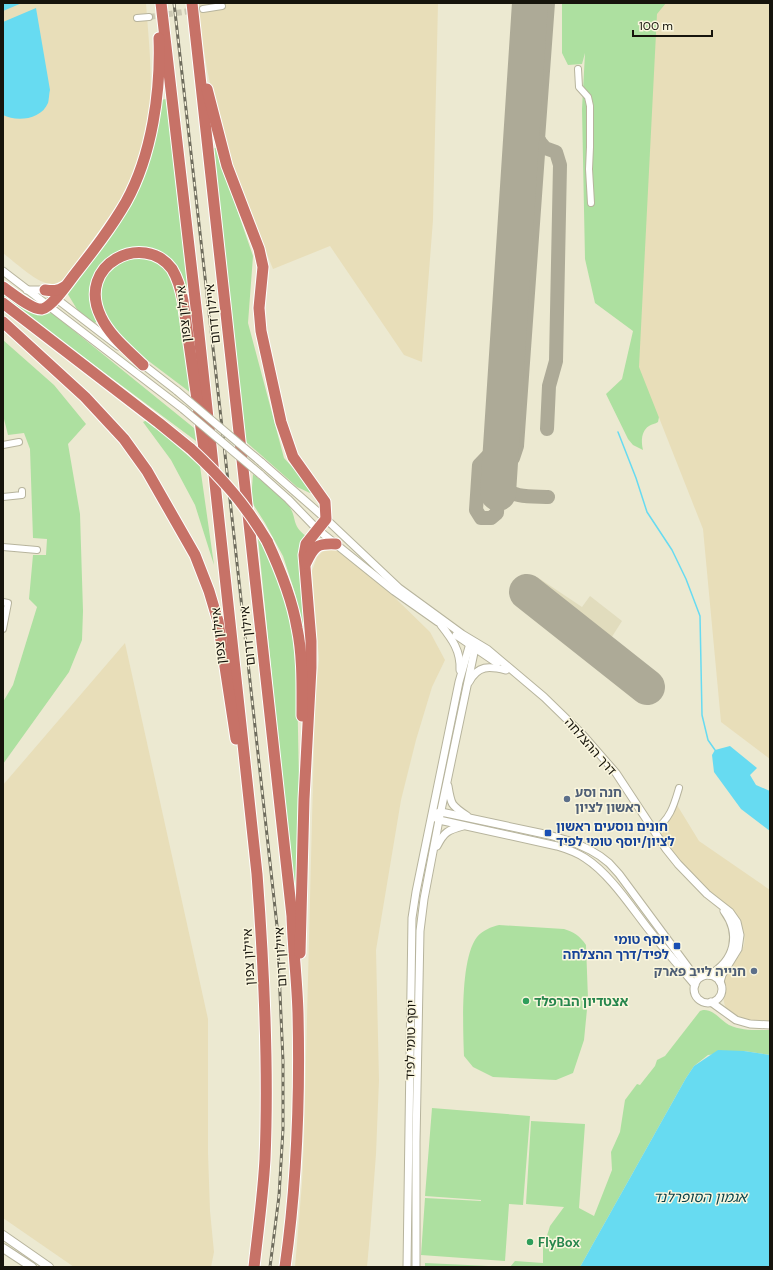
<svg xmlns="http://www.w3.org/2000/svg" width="773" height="1270" viewBox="0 0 773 1270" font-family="'DM Sans','Noto Sans Hebrew',sans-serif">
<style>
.built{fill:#e1dcbd}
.green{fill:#ade0a0}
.sand{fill:#e8deb9}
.water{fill:#67dbf1}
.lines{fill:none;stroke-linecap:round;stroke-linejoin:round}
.stream{stroke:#67dbf1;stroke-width:1.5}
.taxiway{stroke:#adaa97;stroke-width:14}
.runway{stroke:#adaa97;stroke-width:36}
.minor-tunnel{stroke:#ccc9b3;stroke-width:6;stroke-dasharray:6 3;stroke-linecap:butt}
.minor-casing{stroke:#b7b49d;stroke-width:8}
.tertiary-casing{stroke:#b7b49d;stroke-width:9}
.secondary-casing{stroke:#b7b49d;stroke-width:10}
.motorway-casing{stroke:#fff;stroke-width:13}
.minor{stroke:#fff;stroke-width:6}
.tertiary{stroke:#fff;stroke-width:7}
.secondary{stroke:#fff;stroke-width:8}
.motorway{stroke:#c77267;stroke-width:11}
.rail-casing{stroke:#6e6c5d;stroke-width:3}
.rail{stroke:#faf6de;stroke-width:1.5;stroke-dasharray:4.5;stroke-linecap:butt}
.tertiary-bridge-casing{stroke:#b7b49d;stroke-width:9;stroke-linecap:butt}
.motorway-bridge-casing{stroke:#fff;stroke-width:13;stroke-linecap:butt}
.tertiary-bridge{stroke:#fff;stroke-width:7}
.motorway-bridge{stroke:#c77267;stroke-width:11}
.service-dot{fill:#5c6f8a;stroke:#faf6de;stroke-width:1.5}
.transit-dot{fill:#1a4fb4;stroke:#faf6de;stroke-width:1.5}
.leisure-dot{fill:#2e9e5b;stroke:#faf6de;stroke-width:1.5}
.labels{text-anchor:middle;stroke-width:3;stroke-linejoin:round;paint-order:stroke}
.street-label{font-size:13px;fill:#16140c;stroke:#faf6de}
.service-label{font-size:13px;font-weight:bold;fill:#4e5e75;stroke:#faf6de;text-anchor:start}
.transit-label{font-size:13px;font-weight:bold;fill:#164399;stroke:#faf6de;text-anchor:start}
.leisure-label{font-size:13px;font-weight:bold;fill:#27864d;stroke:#faf6de;text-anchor:start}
.water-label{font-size:14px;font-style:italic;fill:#0a414a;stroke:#faf6de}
</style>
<rect width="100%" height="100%" fill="#ece9d1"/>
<path class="built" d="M537,577L582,607L590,596L622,621L606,646L527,588Z"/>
<g class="green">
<path d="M562,3H709L659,417L658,422C655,424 652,424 649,426C641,431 641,442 643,450L633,445L628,439L606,394L622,379L633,331L595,303L585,259L582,109L585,53L582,64L568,65L562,53Z"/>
<path d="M166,99L189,288L185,287C181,275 174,261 164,254C155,249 147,249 137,250C132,250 127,250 122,251C115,252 108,257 104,262C87,279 86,301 98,320L94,324L78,311L66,291L117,225L161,100Z"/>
<path d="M210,148H217L225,175L253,256L248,323L284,458L316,493H310L297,487L244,440Z"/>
<path d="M133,257L154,259L166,268L178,293L191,393L134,350L107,321L98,291L111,267Z"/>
<path d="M3,292L43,314L52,313L194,428L196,441L3,297Z"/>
<path d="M3,340L54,385L86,424L68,444L80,514L83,611L82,640L69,672L3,764V702L13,685L37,607L29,599L33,555H46L47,539L33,538L30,449L24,433L8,435L4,419H3Z"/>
<path d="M147,420L200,466L214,565L195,505L171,460L143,422Z"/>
<path d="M253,474C264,483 280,494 288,505C298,517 290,524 306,536L307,628L303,630L295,593L283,556L265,523L251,501Z"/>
<path d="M258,538L277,573L289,616L293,641L297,680L301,884L299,929L286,815Z"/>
<path d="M499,925L564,929C574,932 580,936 586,945L588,999L584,1040L573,1073L556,1080L493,1077L473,1067L464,1056C463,1028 460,959 477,937C483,930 491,927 499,925Z"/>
<path d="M703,1010C714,1009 720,1020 729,1025C742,1031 756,1030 770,1030V1055L744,1051L708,1055L694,1066L686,1078L580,1267H425V1263L510,1267L515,1261L543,1263V1248L550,1226L564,1207L526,1204L531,1121L585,1124L579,1208L594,1216L612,1170L611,1152L620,1132L625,1100L637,1084L640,1085L655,1066L657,1060L665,1056L700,1011Z"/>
<path d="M432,1108L530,1116L523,1205L509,1204L505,1261L421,1255L425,1198L481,1201V1200L425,1196Z"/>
</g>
<g class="sand">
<path d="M3,3H146C149,46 155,91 146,134C139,166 119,206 100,233C90,248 78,262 66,277C62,280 58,284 53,284C38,285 15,262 3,253Z"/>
<path d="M197,3H438L433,220L422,362L404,355L330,246L273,269C260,237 246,205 234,172C215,119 204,59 197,3Z"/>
<path d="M666,3H770V759L721,722L703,529L639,367L657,14Z"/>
<path d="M333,548H337L391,594L430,632L445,660L432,687L416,740L401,800L376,950L379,1080L376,1154L370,1234L367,1267H295L302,1183L304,1138L315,701L319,659L312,571L317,557L322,552Z"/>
<path d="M125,643L208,1019V1153L210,1211L214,1252L211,1267H74L3,1218V785Z"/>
<path d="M677,805L699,841L770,890V1021C756,1021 726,1021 724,1002C723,999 725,996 725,993C724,986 722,981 726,975C735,958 749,951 743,929C739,913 722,903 711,893C697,879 669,852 661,835Z"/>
</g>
<g class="water">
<path d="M3,3H22L3,11Z"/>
<path d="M36,8L50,90C49,94 49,100 48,103C41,120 16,122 3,115V22Z"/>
<path d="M730,746L757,768L750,775L756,785L770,791V831L741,809L714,772L712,755L715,750Z"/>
<path d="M718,1050L744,1051L770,1055V1267H580L686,1078L694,1066Z"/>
</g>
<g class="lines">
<path class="stream" d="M618,432L636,478L647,512L672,550L686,579L700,616L702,715L708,740L715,750"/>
<g class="taxiway">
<path d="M521,135L535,136L545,148L556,152L560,165L556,361L549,386L547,429"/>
<path d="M538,139L548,3"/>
<path d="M539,140L517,446L513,458L507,463C507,470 504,480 506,486C510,499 537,496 548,497"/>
<path d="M498,493L497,513L491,518H481L476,510L479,465L501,442"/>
</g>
<g class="runway">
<path d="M498,493L530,3"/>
<path d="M527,592L647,687"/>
</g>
<path class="minor-tunnel" d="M149,17L203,9"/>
<defs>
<g id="minor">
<path d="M203,9L222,6"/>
<path d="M137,18L149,17"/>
<path d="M578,69L579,87L588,97L590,106V147L589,169L591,203"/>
<path d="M3,445L19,442"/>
<path d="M3,497L22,495V491"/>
<path d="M3,547L37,550"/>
<path d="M3,602L8,603L3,629"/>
<path d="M654,830C670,820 674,805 679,788"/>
</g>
<g id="tertiary">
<path d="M3,271L183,409"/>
<path d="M27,290H45L118,346"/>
<path d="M141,363L177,391"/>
<path d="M261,462L326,519L399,588L462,634L487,649L544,697L582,734L616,773L666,849L678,864L707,894L730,912L737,922L740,935L738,949L722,975L720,982"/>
<path d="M260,474L288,499L317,529L394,591L438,622"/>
<path d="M441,625C452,639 461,651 460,670"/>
<path d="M456,635L497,663"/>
<path d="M469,682C478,665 489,666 506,670"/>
<path d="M448,786C451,805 451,805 467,816"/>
<path d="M437,813L441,812L549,835L573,842L590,850L600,856L609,863L619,874L690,970L695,974L703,976"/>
<path d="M436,818L439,820L557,846C567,849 576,852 585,858C610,874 631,907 650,931C664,949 680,967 695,985"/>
<path d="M437,846C444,832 448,830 463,826"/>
<path d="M709,975C735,961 741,934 724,911"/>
<circle cx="708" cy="989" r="14"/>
<path d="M711,1002L736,1020L750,1024L770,1025"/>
<path d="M407,1267L412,918L416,892L459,682L471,640"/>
<path d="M416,1267V1142L420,931L424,899L439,820L476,643"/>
</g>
<g id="secondary">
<path d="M3,1235L49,1267"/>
<path d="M3,1248L32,1267"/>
</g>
<g id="motorway">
<path d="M161,3L197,316L257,874C264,968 269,1064 265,1159C263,1195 258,1231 254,1267"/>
<path d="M192,3L292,916C293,948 297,980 298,1013C300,1097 297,1183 285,1267"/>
<path d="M207,89L227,166L259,249L263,267L259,308L261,331L281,422L293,457L325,502L326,519L306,544L304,555L311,641V668L304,799L300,953"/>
<path d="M3,287C12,293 32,310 42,309C51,308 69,282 75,274C93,251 111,228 126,202C152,155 161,91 159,38"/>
<path d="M45,290C53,291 58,291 64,287"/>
<path d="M3,303L159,423L191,449"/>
<path d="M3,322L85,397L124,439L147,471L195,555L209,591L218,621L236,739"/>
<path d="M143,365C128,350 110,336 101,317C75,264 144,231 172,269C178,279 181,290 183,301L206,463"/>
<path d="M267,541C280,569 292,598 297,628C303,657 302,687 302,716"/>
<path d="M306,563C314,546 317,543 336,544"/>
</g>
</defs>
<use href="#minor" class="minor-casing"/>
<use href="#tertiary" class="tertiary-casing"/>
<use href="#secondary" class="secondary-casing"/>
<use href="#motorway" class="motorway-casing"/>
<use href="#minor" class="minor"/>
<use href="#tertiary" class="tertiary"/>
<use href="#secondary" class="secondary"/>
<use href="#motorway" class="motorway"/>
<defs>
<path id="rail" d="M174,3L223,436L277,926L283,1061V1129L279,1196L270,1267"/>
</defs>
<use href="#rail" class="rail-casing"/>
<use href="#rail" class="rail"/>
<defs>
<g id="tertiary-bridge">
<path d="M177,391L261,462"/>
<path d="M183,409L260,474"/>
</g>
<path id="motorway-bridge" d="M191,449C222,478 245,504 267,541"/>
</defs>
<use href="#tertiary-bridge" class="tertiary-bridge-casing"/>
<use href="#motorway-bridge" class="motorway-bridge-casing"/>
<use href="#tertiary-bridge" class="tertiary-bridge"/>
<use href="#motorway-bridge" class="motorway-bridge"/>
</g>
<g class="service-dot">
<circle cx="567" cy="799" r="4"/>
<circle cx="754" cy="971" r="4"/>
</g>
<g class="transit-dot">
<rect x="544" y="829" width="8" height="8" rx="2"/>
<rect x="673" y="942" width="8" height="8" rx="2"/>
</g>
<g class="leisure-dot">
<circle cx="526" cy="1001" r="4"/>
<circle cx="530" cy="1242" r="4"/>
</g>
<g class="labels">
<g class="street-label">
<text transform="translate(183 314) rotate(-96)" y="5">איילון צפון</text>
<text transform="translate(212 314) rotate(-96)" y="5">איילון דרום</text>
<text transform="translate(218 636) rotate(-96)" y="5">איילון צפון</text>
<text transform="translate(247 636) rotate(-96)" y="5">איילון דרום</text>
<text transform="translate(591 746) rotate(49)" y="5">דרך ההצלחה</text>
<text transform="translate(248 957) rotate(-93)" y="5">איילון צפון</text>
<text transform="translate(280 957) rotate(-93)" y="5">איילון דרום</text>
<text transform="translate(410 1040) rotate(-89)" y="5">יוסף טומי לפיד</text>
</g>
<g class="service-label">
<text x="575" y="797">חנה וסע<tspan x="575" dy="15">ראשון לציון</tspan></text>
<text x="746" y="976" text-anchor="end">חנייה לייב פארק</text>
</g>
<g class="transit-label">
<text x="556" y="831">חונים נוסעים ראשון<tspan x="556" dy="15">לציון/יוסף טומי לפיד</tspan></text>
<text x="669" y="944" text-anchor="end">יוסף טומי<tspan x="669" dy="15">לפיד/דרך ההצלחה</tspan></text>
</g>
<g class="leisure-label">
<text x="534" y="1006">אצטדיון הברפלד</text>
<text x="538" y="1247">FlyBox</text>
</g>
<g class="water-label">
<text x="700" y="1202">אגמון הסופרלנד</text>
</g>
</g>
<rect width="773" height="1270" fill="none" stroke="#16140c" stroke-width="8"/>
<path d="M633 30v6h79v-6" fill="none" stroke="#16140c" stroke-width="2"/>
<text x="639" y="30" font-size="12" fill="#16140c" stroke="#faf6de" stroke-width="3" paint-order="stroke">100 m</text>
</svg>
